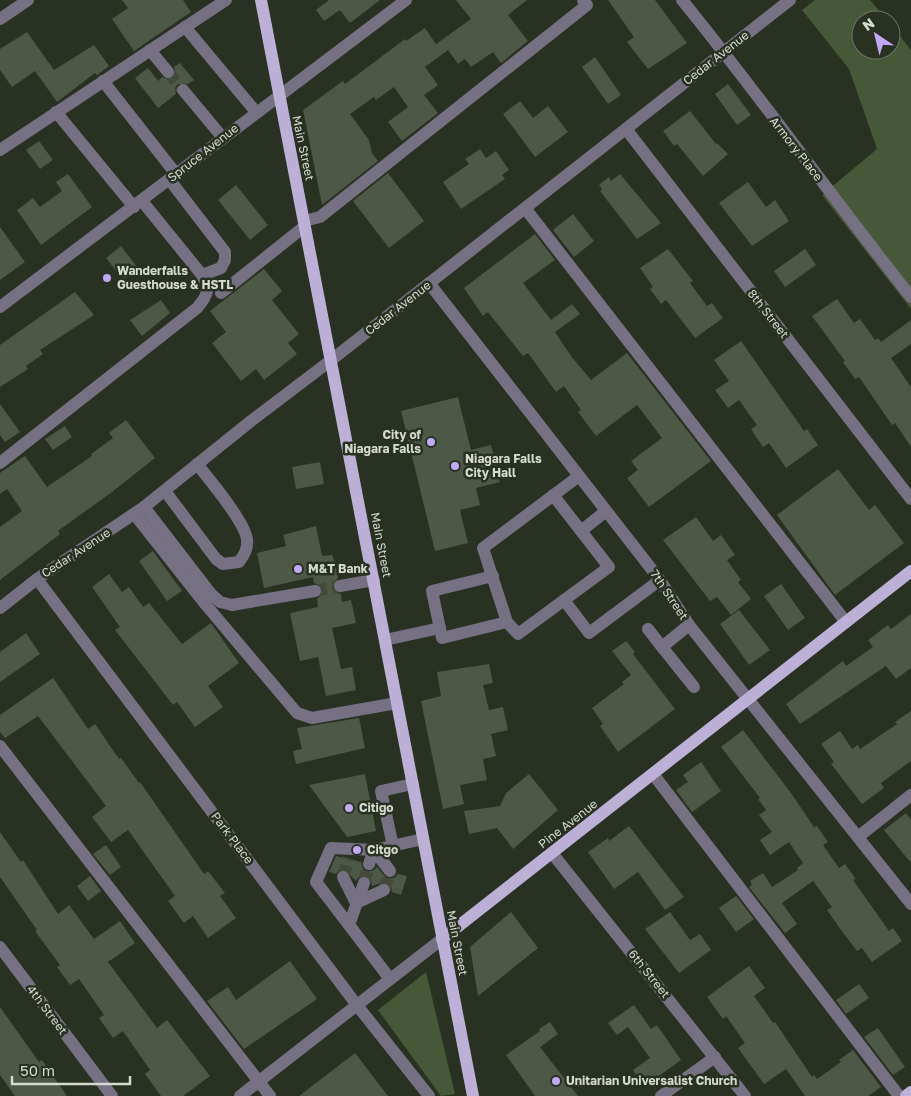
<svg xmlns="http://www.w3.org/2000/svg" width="911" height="1096" viewBox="0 0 911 1096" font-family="'Golos Text',sans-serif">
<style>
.green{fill:#475838}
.building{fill:#4e5847}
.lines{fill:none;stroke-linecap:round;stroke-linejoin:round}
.minor-tunnel{stroke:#434a3c;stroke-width:12;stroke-dasharray:12 6;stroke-linecap:butt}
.minor{stroke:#757082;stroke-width:12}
.major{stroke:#bcb0d6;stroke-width:12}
.poi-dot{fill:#c1a8f3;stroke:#293122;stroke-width:2}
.labels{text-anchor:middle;stroke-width:5;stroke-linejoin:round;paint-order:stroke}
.street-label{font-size:12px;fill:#d4dad0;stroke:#293122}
.poi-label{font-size:12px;font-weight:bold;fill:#d4dad0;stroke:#293122;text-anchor:start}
</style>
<rect width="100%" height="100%" fill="#293122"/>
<g class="green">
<path d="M815,0H870L887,20H861V50H891V25L911,50V309L822,195L877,149L849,69L802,10Z"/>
<path d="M426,972L455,1094L441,1096L378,1010Z"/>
</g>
<g class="building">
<path d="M122,0H183L191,12L134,51L112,19L128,8Z"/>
<path d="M329,0H380L350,23L340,10L324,21L316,10Z"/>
<path d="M456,0H527L508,15L528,41L501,63L493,52L471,67L465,59L458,64L448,50L425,67L438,85L424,95L438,113L402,141L388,122L408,107L394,87L376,100L374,97L350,114L369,140L372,153L378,161L322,205L303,110L343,81L345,84L405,39L406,41L425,28L436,44L471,19Z"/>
<path d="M608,0H655L687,43L648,69L627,42L634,37Z"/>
<path d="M27,32L54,70L94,45L109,66L97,75L95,73L57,102L35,71L12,87L0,70V49Z"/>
<path d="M595,57L621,95L608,104L582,67Z"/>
<path d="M180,63L194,80L188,84H178L175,88L176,94L158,108L135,78L148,68L158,81L162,77L170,80L176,74L174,67Z"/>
<path d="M728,84L751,115L737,125L715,94Z"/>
<path d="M520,101L533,118L548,106L568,132L535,157L503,114Z"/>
<path d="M690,111L716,144L717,143L728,154L703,176L677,144L674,146L663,131Z"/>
<path d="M39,141L53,160L40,169L26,150Z"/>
<path d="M480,149L486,158L496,151L509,170L502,175L505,179L461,209L443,182L469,164L465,159Z"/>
<path d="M388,173L424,221L389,248L353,201Z"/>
<path d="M68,174L92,207L41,245L17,210L33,198L40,207L62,191L56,182Z"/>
<path d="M620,174L661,223L637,239L600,191L602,189L599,185L609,177L611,181Z"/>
<path d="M748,182L766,207L775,200L789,221L752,246L719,203Z"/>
<path d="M236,185L268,225L250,240L218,200Z"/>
<path d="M573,214L594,241L574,257L553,230Z"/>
<path d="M0,227L25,262L0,280Z"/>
<path d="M535,234L555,260L523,283L551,320L572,304L580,314L555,332L571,356L591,380L627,353L711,461L649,507L627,478L638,470L631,461L662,438L637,405L596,436L578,412L581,410L564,386L556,392L528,353L523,356L488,312L483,316L464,288Z"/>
<path d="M121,246L138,268L123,280L106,258Z"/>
<path d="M668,249L693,281L690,283L707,306L712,303L723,318L695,338L666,300L661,304L650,289L653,287L640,268Z"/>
<path d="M805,249L816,265L785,287L774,271Z"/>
<path d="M264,269L282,291L272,300L299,334L288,343L297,354L264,380L256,369L241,381L212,343L226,332L210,311Z"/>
<path d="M75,292L94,315L40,350L43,354L26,366L28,369L0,387V345Z"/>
<path d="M837,299L854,323L860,319L875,340L878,338L881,342L911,320V344L891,358L911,387V447L895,423L892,425L859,377L855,379L843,362L845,361L812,316Z"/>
<path d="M161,300L170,313L142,336L130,320Z"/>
<path d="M741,341L804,431L807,429L818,445L786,468L769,443L763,447L751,429L757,425L739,400L728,408L715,390L729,381L714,360Z"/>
<path d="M458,397L471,450L491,445L500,482L476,488L480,505L460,510L468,543L435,551L401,411Z"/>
<path d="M0,404L20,432L5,442L0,435Z"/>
<path d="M126,420L155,458L112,492L58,531L60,534L0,580V527L22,511L7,489L0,494V473L25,456L47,487L92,456L91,454L113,438L109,433Z"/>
<path d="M65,426L72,437L53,450L45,439Z"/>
<path d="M320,462L324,484L296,489L292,467Z"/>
<path d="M838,469L869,510L875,505L904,543L835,595L777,515Z"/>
<path d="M696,517L713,541L721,535L735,555L727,560L741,580L738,582L751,599L731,615L717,597L710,601L663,540Z"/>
<path d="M316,526L322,556L332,555L335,562L338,578L333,583L332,588L334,592L341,594L342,602L351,600L356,623L332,628L341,669L352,667L356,690L326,696L318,657L300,661L290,613L318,607L317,599L323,593L322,586L314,583L313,577L264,588L257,553L286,546L283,535Z"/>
<path d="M153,551L182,591L167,601L139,561Z"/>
<path d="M109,574L122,592L129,587L143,607L149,603L182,644L211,623L239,663L208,686L223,707L195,727L177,702L173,705L115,630L120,627L92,587Z"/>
<path d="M781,584L805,618L788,630L764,596Z"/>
<path d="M739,610L770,650L749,665L720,624Z"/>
<path d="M911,614V668L896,679L886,666L800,724L786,704L843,661L846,666L873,647L868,640L888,625L891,629Z"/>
<path d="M26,633L40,654L0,682V652Z"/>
<path d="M626,641L635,652L633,654L675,709L618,752L600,726L603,724L592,708L624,684L622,682L631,675L612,651Z"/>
<path d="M489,664L493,683L483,685L489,710L503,707L508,730L491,734L496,756L483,759L487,780L460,785L464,804L443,809L421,701L441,696L437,672Z"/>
<path d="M53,678L88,729L95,724L119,759L121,758L139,783L140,782L204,874L208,871L225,893L220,896L236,918L208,938L193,916L184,923L168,901L175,896L128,830L111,842L92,817L106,806L38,716L5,738L0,732V715Z"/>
<path d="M911,711V761L881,783L884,788L862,804L831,764L834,762L821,744L840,731L852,749L858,745L860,749L897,724L895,722Z"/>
<path d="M359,718L365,748L296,764L293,751L302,749L297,728Z"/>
<path d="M743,730L791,793L814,827L817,826L828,842L823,845L839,868L845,864L856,879L853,880L889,931L893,928L902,941L872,962L862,948L857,951L841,930L827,910L832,907L813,881L782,903L797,924L785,933L749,887L752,885L750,881L763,873L772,887L798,870L797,868L803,863L789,842L770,855L760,840L772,832L759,815L766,810L758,799L760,798L721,747Z"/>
<path d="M701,762L721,791L692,812L676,790L688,782L683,775Z"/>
<path d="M365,774L376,831L347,837L309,785Z"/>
<path d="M529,774L558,810L513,849L497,828L469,834L464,811L500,806L506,793Z"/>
<path d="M906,813L911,820V863L884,830Z"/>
<path d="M629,826L684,897L665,910L638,872L614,889L588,852L608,838L609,841Z"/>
<path d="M0,832L21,862L23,860L58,914L69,905L94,939L120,921L135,943L108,962L157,1028L167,1020L210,1076L183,1096H161L145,1074L150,1070L123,1031L113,1038L99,1018L104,1015L79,979L70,985L57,967L60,965L35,931L37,930L0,877Z"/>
<path d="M106,845L121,867L110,875L93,854Z"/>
<path d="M336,856L361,862L363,869L367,872L374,870L377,867L387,879L394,878L398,874L407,876L401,895L392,892L391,886L385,882L372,886L370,878L366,875L359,877L356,881L344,869L339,870L336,874L329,872Z"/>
<path d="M90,876L101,891L88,901L77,886Z"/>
<path d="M736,896L754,919L736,932L719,908Z"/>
<path d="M511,912L538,948L478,996L470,947Z"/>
<path d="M670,912L690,940L700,934L711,950L679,973L645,929Z"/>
<path d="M290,961L317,999L244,1049L207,1001L228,987L236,1000Z"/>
<path d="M749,966L765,988L754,996L773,1023L775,1022L812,1077L814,1075L817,1079L841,1062L839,1060L853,1050L881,1087L868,1096H805L786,1069L764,1084L738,1048L745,1043L726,1016L723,1019L707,997Z"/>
<path d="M859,984L869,998L846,1014L836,1000Z"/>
<path d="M634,1005L651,1029L657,1025L681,1060L645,1086L633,1070L650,1058L628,1027L617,1035L608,1023Z"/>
<path d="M0,1007L39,1062L42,1060L67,1096H15L0,1075Z"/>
<path d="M550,1022L558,1034L540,1047L578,1096H535L506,1055L540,1031L539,1029Z"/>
<path d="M878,1028L905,1067L893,1075L864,1037Z"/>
<path d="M355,1053L388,1096H299Z"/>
</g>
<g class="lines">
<g class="minor-tunnel">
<path d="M168,72L183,90"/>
<path d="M315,591L340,586"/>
<path d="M343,877L349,858"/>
<path d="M364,883L369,864"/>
<path d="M384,890L390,871"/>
</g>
<g class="minor">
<path d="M682,0C761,97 833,199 911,297"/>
<path d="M0,19L28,0"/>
<path d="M185,27L256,112"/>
<path d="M150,50L168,72"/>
<path d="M103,81L176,174"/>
<path d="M183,90L223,138"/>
<path d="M56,112L134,207"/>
<path d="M626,129L911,499"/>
<path d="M0,150L226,0"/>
<path d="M169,179L225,252V260L221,268L202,275"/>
<path d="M525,208L846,622"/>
<path d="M304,221L320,217L587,5L583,0"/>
<path d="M429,283L660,580L689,625L911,904"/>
<path d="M221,293L305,226"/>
<path d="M0,307L406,0"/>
<path d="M0,463L197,308C208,295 210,291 202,275L142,201"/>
<path d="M165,491L216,559L223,564L239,562C244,555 248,549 247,540C246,523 209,479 197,464"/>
<path d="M553,495L609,567L518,634L507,622L483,548L579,476"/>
<path d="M144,507L211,594L220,602L232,605L315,591"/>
<path d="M135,515L206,605L297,713L312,718L397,703"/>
<path d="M581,531L606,511"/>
<path d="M493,576L432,591L442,638L507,622"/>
<path d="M37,579L356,1004L429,1096"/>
<path d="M340,586L374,580"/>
<path d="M564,600L589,633L660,580"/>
<path d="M0,608L37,579L144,507L251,421L330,361L790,0"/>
<path d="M648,629L662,647L689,625"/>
<path d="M385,640L440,628"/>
<path d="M662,647L694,687"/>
<path d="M0,746L270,1096"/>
<path d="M653,774L899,1096"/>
<path d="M858,837L911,795"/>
<path d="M393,846L381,791L413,784"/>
<path d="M374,850L390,871"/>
<path d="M552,853L745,1096"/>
<path d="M369,864L374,850L423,839"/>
<path d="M343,877L356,903L384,890"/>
<path d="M364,883L349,925L390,979"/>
<path d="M349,925L316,882L331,848L374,850"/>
<path d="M0,947L112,1096"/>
<path d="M240,1096L442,939"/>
<path d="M661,1096L715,1057"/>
</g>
<g class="major">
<path d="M261,0L473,1096"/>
<path d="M442,939L911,571"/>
<path d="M906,1096L911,1092"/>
</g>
</g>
<g class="poi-dot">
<circle cx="107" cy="278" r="5"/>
<circle cx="431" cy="442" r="5"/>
<circle cx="455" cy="466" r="5"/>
<circle cx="298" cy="569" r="5"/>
<circle cx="349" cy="808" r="5"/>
<circle cx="357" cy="850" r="5"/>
<circle cx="556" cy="1081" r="5"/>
</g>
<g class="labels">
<g class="street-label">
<text transform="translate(716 58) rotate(-38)" y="4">Cedar Avenue</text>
<text transform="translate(303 148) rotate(78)" y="4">Main Street</text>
<text transform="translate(796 149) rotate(52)" y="4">Armory Place</text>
<text transform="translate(203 153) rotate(-38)" y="4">Spruce Avenue</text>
<text transform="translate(398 308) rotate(-38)" y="4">Cedar Avenue</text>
<text transform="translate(768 314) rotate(52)" y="4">8th Street</text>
<text transform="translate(381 545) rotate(79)" y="4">Main Street</text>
<text transform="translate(76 553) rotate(-33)" y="4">Cedar Avenue</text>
<text transform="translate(669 595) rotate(56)" y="4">7th Street</text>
<text transform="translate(568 824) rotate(-38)" y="4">Pine Avenue</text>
<text transform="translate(232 838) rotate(53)" y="4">Park Place</text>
<text transform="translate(457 943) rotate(79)" y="4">Main Street</text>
<text transform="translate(649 974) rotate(51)" y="4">6th Street</text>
<text transform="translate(47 1010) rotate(53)" y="4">4th Street</text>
</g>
<g class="poi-label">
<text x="117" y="275">Wanderfalls<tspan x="117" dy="14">Guesthouse &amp; HSTL</tspan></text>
<text x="421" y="439" text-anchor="end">City of<tspan x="421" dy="14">Niagara Falls</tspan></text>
<text x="465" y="463">Niagara Falls<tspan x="465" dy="14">City Hall</tspan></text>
<text x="308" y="573">M&amp;T Bank</text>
<text x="359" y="812">Citigo</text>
<text x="367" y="854">Citgo</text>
<text x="566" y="1085">Unitarian Universalist Church</text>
</g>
</g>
<g transform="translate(876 35) rotate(325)"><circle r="24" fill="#293122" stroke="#6d7568"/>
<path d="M0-4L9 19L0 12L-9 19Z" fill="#c1a8f3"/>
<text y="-8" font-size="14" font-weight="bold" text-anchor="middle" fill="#d4dad0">N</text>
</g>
<path d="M12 1076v8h118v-8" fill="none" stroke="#d4dad0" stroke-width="2.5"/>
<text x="20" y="1076" font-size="15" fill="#d4dad0" stroke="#293122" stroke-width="4" paint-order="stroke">50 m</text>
</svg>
